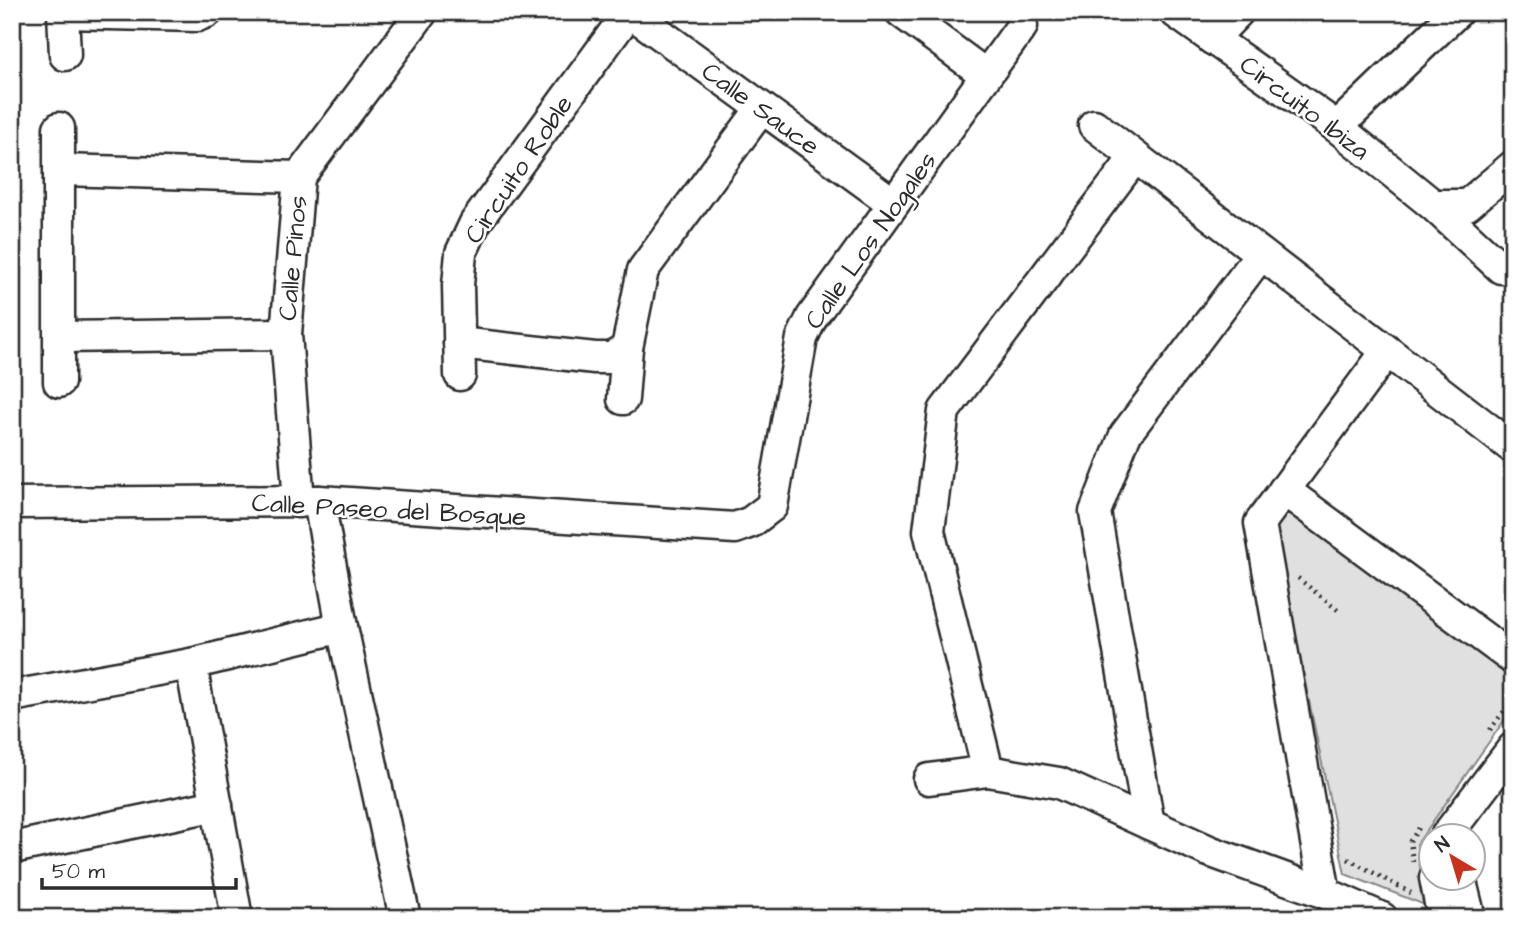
<svg xmlns="http://www.w3.org/2000/svg" width="1525" height="930" viewBox="0 0 1525 930" font-family="'Architects Daughter',sans-serif">
<style>
.green{fill:#e0e0e0;stroke:#868686;stroke-width:2}
.lines{fill:none;stroke-linecap:round;stroke-linejoin:round}
.minor-casing{stroke:#2b2b2b;stroke-width:35}
.path{stroke:#2b2b2b;stroke-width:4.5;stroke-dasharray:2 5;stroke-linecap:butt}
.minor{stroke:#fff;stroke-width:30}
.labels{text-anchor:middle;stroke-width:5;stroke-linejoin:round;paint-order:stroke}
.street-label{font-size:26px;fill:#2b2b2b;stroke:#fff}
</style>
<rect width="100%" height="100%" fill="#fff"/>
<filter id="ink" filterUnits="userSpaceOnUse"><feTurbulence type="fractalNoise" baseFrequency=".0143" numOctaves="2"/><feDisplacementMap in="SourceGraphic" scale="14" xChannelSelector="R" yChannelSelector="G"/><feConvolveMatrix kernelMatrix="1 2 1 2 8 2 1 2 1" color-interpolation-filters="sRGB"/></filter>
<g filter="url(#ink)">
<path class="green" d="M1283,506L1513,673V708L1417,844L1425,905L1345,874L1272,523Z"/>
<g class="lines">
<defs>
<g id="minor">
<path d="M63,12L65,55"/>
<path d="M630,12L893,203"/>
<path d="M901,12L986,75"/>
<path d="M1175,12L1337,127L1433,205L1501,268"/>
<path d="M63,13L197,16L207,12"/>
<path d="M1212,39L1238,12"/>
<path d="M1094,125L1513,448"/>
<path d="M1337,127L1457,12"/>
<path d="M61,170L299,177"/>
<path d="M1433,205H1467L1513,166"/>
<path d="M60,337L286,334"/>
<path d="M459,343L595,358H612L627,348"/>
<path d="M460,375L458,285L461,253L475,223L629,12"/>
<path d="M59,382V128"/>
<path d="M623,399L627,348L643,270L761,109"/>
<path d="M1284,490L1513,659"/>
<path d="M319,501L342,627L405,918"/>
<path d="M299,502L286,334L299,177L422,12"/>
<path d="M12,503L319,501L735,528L751,522L772,506L802,338L812,317L1022,26"/>
<path d="M191,664L237,918"/>
<path d="M12,696L191,664L342,627"/>
<path d="M988,771L929,531L944,411L1135,157"/>
<path d="M929,779L988,771L1059,783L1209,851L1325,893L1382,918"/>
<path d="M1149,824L1095,512L1125,435L1261,254"/>
<path d="M1446,836L1513,748"/>
<path d="M12,848L217,805"/>
<path d="M1435,878L1443,918"/>
<path d="M1460,878L1470,918"/>
<path d="M1325,893L1260,523L1387,351"/>
</g>
</defs>
<use href="#minor" class="minor-casing"/>
<g class="path">
<path d="M1298,578L1340,612"/>
<path d="M1490,730L1513,699"/>
<path d="M1348,859L1411,893"/>
<path d="M1413,862L1410,841L1419,828"/>
</g>
<use href="#minor" class="minor"/>
</g>
</g>
<g class="labels">
<g class="street-label">
<text transform="translate(1305 107) rotate(37)" y="9">Circuito Ibiza</text>
<text transform="translate(761 108) rotate(36)" y="9">Calle Sauce</text>
<text transform="translate(518 169) rotate(-56)" y="9">Circuito Roble</text>
<text transform="translate(870 240) rotate(-55)" y="9">Calle Los Nogales</text>
<text transform="translate(292 258) rotate(-85)" y="9">Calle Pinos</text>
<text transform="translate(389 509) rotate(3)" y="9">Calle Paseo del Bosque</text>
</g>
</g>
<rect width="1525" height="930" fill="none" stroke="#fff" stroke-width="42"/>
<rect x="21" y="21" width="1483" height="888" fill="none" stroke="#2b2b2b" stroke-width="2.5" filter="url(#ink)"/>
<g transform="translate(1452 857) rotate(322)"><circle r="33" fill="#ffffff" stroke="#aaaaaa" stroke-width="2"/>
<path d="M0-5L12 26L0 18L-12 26Z" fill="#c8321e"/>
<text y="-10" font-size="19" font-weight="bold" text-anchor="middle" fill="#2b2b2b">N</text>
</g>
<path d="M42 878v10h194v-10" fill="none" stroke="#2b2b2b" stroke-width="3.5"/>
<text x="52" y="878" font-size="21" fill="#2b2b2b" stroke="#ffffff" stroke-width="5" paint-order="stroke">50 m</text>
</svg>
